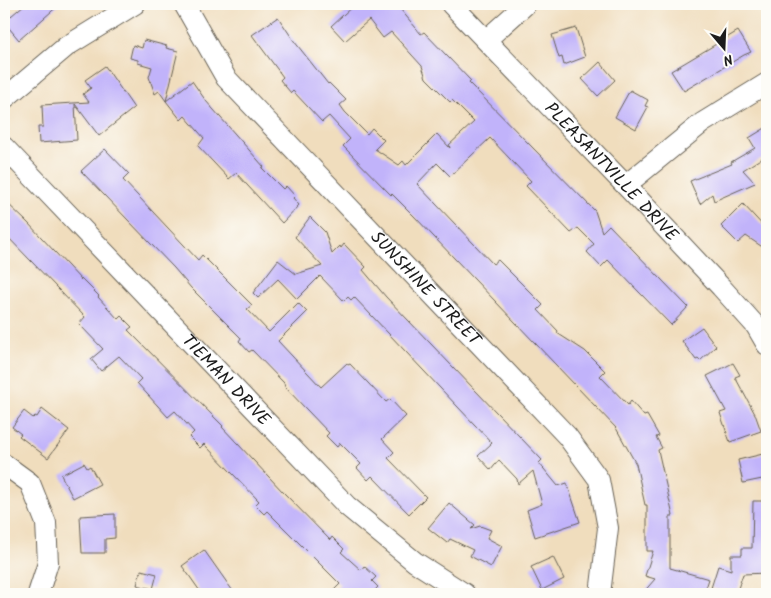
<svg xmlns="http://www.w3.org/2000/svg" width="771" height="598" viewBox="0 0 771 598" font-family="Kalam,sans-serif">
<style>
.building{fill:#c1b3fa}
.lines{fill:none;stroke-linecap:round;stroke-linejoin:round}
.minor-casing{stroke:#666054;stroke-width:22}
.minor{stroke:#fff;stroke-width:20}
.labels{text-anchor:middle;stroke-width:4;stroke-linejoin:round;paint-order:stroke}
.street-label{font-size:18px;fill:#1c1c1c;stroke:#fdfcf7}
</style>
<rect width="100%" height="100%" fill="#fdfcf7"/>
<filter id="ink" filterUnits="userSpaceOnUse"><feTurbulence type="fractalNoise" baseFrequency=".02" numOctaves="2"/><feDisplacementMap in="SourceGraphic" scale="10" xChannelSelector="R" yChannelSelector="G"/><feConvolveMatrix kernelMatrix="1 2 1 2 8 2 1 2 1" color-interpolation-filters="sRGB"/></filter>
<filter id="wash" filterUnits="userSpaceOnUse"><feTurbulence type="fractalNoise" baseFrequency=".0096" numOctaves="4" result="noise"/><feDisplacementMap in="SourceGraphic" scale="20" xChannelSelector="R" yChannelSelector="G"/><feGaussianBlur stdDeviation="1.12" result="paint"/><feColorMatrix in="noise" values="0 0 0 0 0 0 0 0 0 0 0 0 0 0 0 0 0 1.4 0 .05"/><feComposite in="paint" operator="in"/></filter>
<g filter="url(#wash)">
<rect width="100%" height="100%" fill="#f0ddbd"/>
<g id="blocks">
<g class="building">
<path d="M25,4H60L19,40L4,22Z"/>
<path d="M355,4H396L421,34L424,32L471,81L469,83L595,211L602,232L609,225L688,307L671,325L608,260L601,267L587,252L594,244L578,228L571,233L526,186L531,181L490,138L450,176L437,163L417,184L493,264L498,260L543,305L538,310L558,331L557,333L585,351L605,371L600,376L628,405L631,401L644,416L647,415L659,436L656,437L662,448L658,450L673,516H670V568L709,579L704,594H642L655,579L645,576L653,551H647V505H645L636,464L616,428L414,216L392,194L391,195L343,146L350,139L329,116L322,122L293,91L291,93L280,80L283,77L252,35L278,17L294,41L328,84L329,83L346,100L340,105L345,112L367,134L372,128L384,140L375,149L399,165L403,161L406,165L437,134L450,148L449,145L474,122L452,100L450,102L426,78L422,66L391,32L383,38L369,20L345,41L331,26Z"/>
<path d="M576,28L585,57L564,65L562,57L559,58L552,35Z"/>
<path d="M738,31L751,52L744,55L684,91L671,71Z"/>
<path d="M144,40L167,46L166,48L178,51L166,101L159,91L155,94L149,77L152,67L138,63V60L130,58L133,45L142,48Z"/>
<path d="M600,62L615,80L598,96L582,79Z"/>
<path d="M105,66L134,108L99,136L75,104L77,140L39,143L38,127H43L42,105L89,102L83,94L91,88L85,80Z"/>
<path d="M192,81L206,101L264,167L262,168L283,189L286,186L295,196L293,198L299,205L282,223L236,173L229,179L198,146L204,138L185,116L181,120L166,101Z"/>
<path d="M630,90L648,100L645,106L648,107L636,129L615,117Z"/>
<path d="M767,127V168L762,158L743,170L755,183L714,201L712,194L700,204L690,181L732,164L731,162L755,148L749,138Z"/>
<path d="M105,149L129,174L123,180L198,260L202,255L252,305L247,309L269,332L298,303L307,312L278,341L321,387L347,363L348,365L350,364L386,402L390,399L406,416L382,439L394,452L388,458L426,497L409,514L372,476L368,480L357,468L361,464L340,443L337,447L326,436L329,433L285,387L284,383L252,350L249,352L239,341L241,338L191,288L174,268L81,171Z"/>
<path d="M4,200L28,223L81,280L82,279L99,296L98,297L118,319L121,316L132,327L128,330L223,426L222,427L284,493L330,540L332,537L344,549L341,552L361,570L364,566L376,577L372,581L378,587L371,594H330L340,584L267,511L264,514L255,505L259,501L204,444L200,448L189,437L194,432L175,411L168,417L137,383L141,379L119,356L101,371L91,359L103,349L79,324L85,317L4,233Z"/>
<path d="M743,204L767,230V250L746,236L738,243L721,226Z"/>
<path d="M310,217L325,232L332,254L340,246L341,248L344,244L366,267L363,270L386,297L542,460L539,463L558,486L567,483L580,522L535,537L527,510L542,504L533,471L518,484L517,479L499,460L491,470L478,456L492,443L354,297L351,300L348,297L344,301L320,276L297,299L278,279L258,298L253,293L278,260L296,274L322,266L295,237Z"/>
<path d="M702,327L716,346L700,361L698,359L696,360L682,341Z"/>
<path d="M733,363L740,375L735,377L755,414L761,431L730,442L720,413L726,411L707,376Z"/>
<path d="M42,409L69,430L48,458L19,436L21,434L12,427L24,411L33,418L35,416L37,417Z"/>
<path d="M767,453V478L743,483L738,460Z"/>
<path d="M84,463L87,468L90,466L100,484L73,498L61,475Z"/>
<path d="M753,501H767V573L743,574L736,594H731V592L711,588L718,566L731,570V555H742V548H752Z"/>
<path d="M449,503L475,525L471,529L480,526L491,530L487,538L502,546L491,567L470,556L473,550L450,539L447,543L428,528Z"/>
<path d="M115,514V538L105,539V553H82L80,516Z"/>
<path d="M204,550L235,594H202L188,574L182,566Z"/>
<path d="M553,557L564,579L542,590L531,567Z"/>
<path d="M141,570L157,574L153,589L137,585Z"/>
</g>
</g>
</g>
<g filter="url(#ink)">
<use href="#blocks" fill-opacity="0" stroke="#666054" stroke-width="1"/>
<g class="lines">
<defs>
<g id="minor">
<path id="s1" d="M184,4L226,78L567,436L597,477L599,480L608,528L600,594"/>
<path id="s2" d="M451,4L629,189L721,287L756,326L767,345"/>
<path d="M486,40L526,4"/>
<path d="M4,99L67,46L135,4"/>
<path id="s3" d="M4,147L347,506L415,562L465,594"/>
<path d="M626,185L702,123L767,83"/>
<path d="M4,464L30,483L46,523L48,563L38,594"/>
</g>
</defs>
<use href="#minor" class="minor-casing"/>
<use href="#minor" class="minor"/>
</g>
</g>
<g class="labels">
<g class="street-label">
<text dy="6" stroke="none"><textPath href="#s2" startOffset="232">PLEASANTVILLE DRIVE</textPath></text>
<text dy="6" stroke="none"><textPath href="#s1" startOffset="375">SUNSHINE STREET</textPath></text>
<text dy="6" stroke="none"><textPath href="#s3" startOffset="322">TIEMAN DRIVE</textPath></text>
</g>
</g>
<rect width="771" height="598" fill="none" stroke="#fdfcf7" stroke-width="20"/>
<g transform="translate(724 48) rotate(161)" stroke="#fdfcf7" stroke-width="4" paint-order="stroke">
<path d="M0-4L9 19L0 12L-9 19Z" fill="#1c1c1c"/>
<text y="-8" font-size="14" font-weight="bold" text-anchor="middle" fill="#1c1c1c">N</text>
</g>
</svg>
